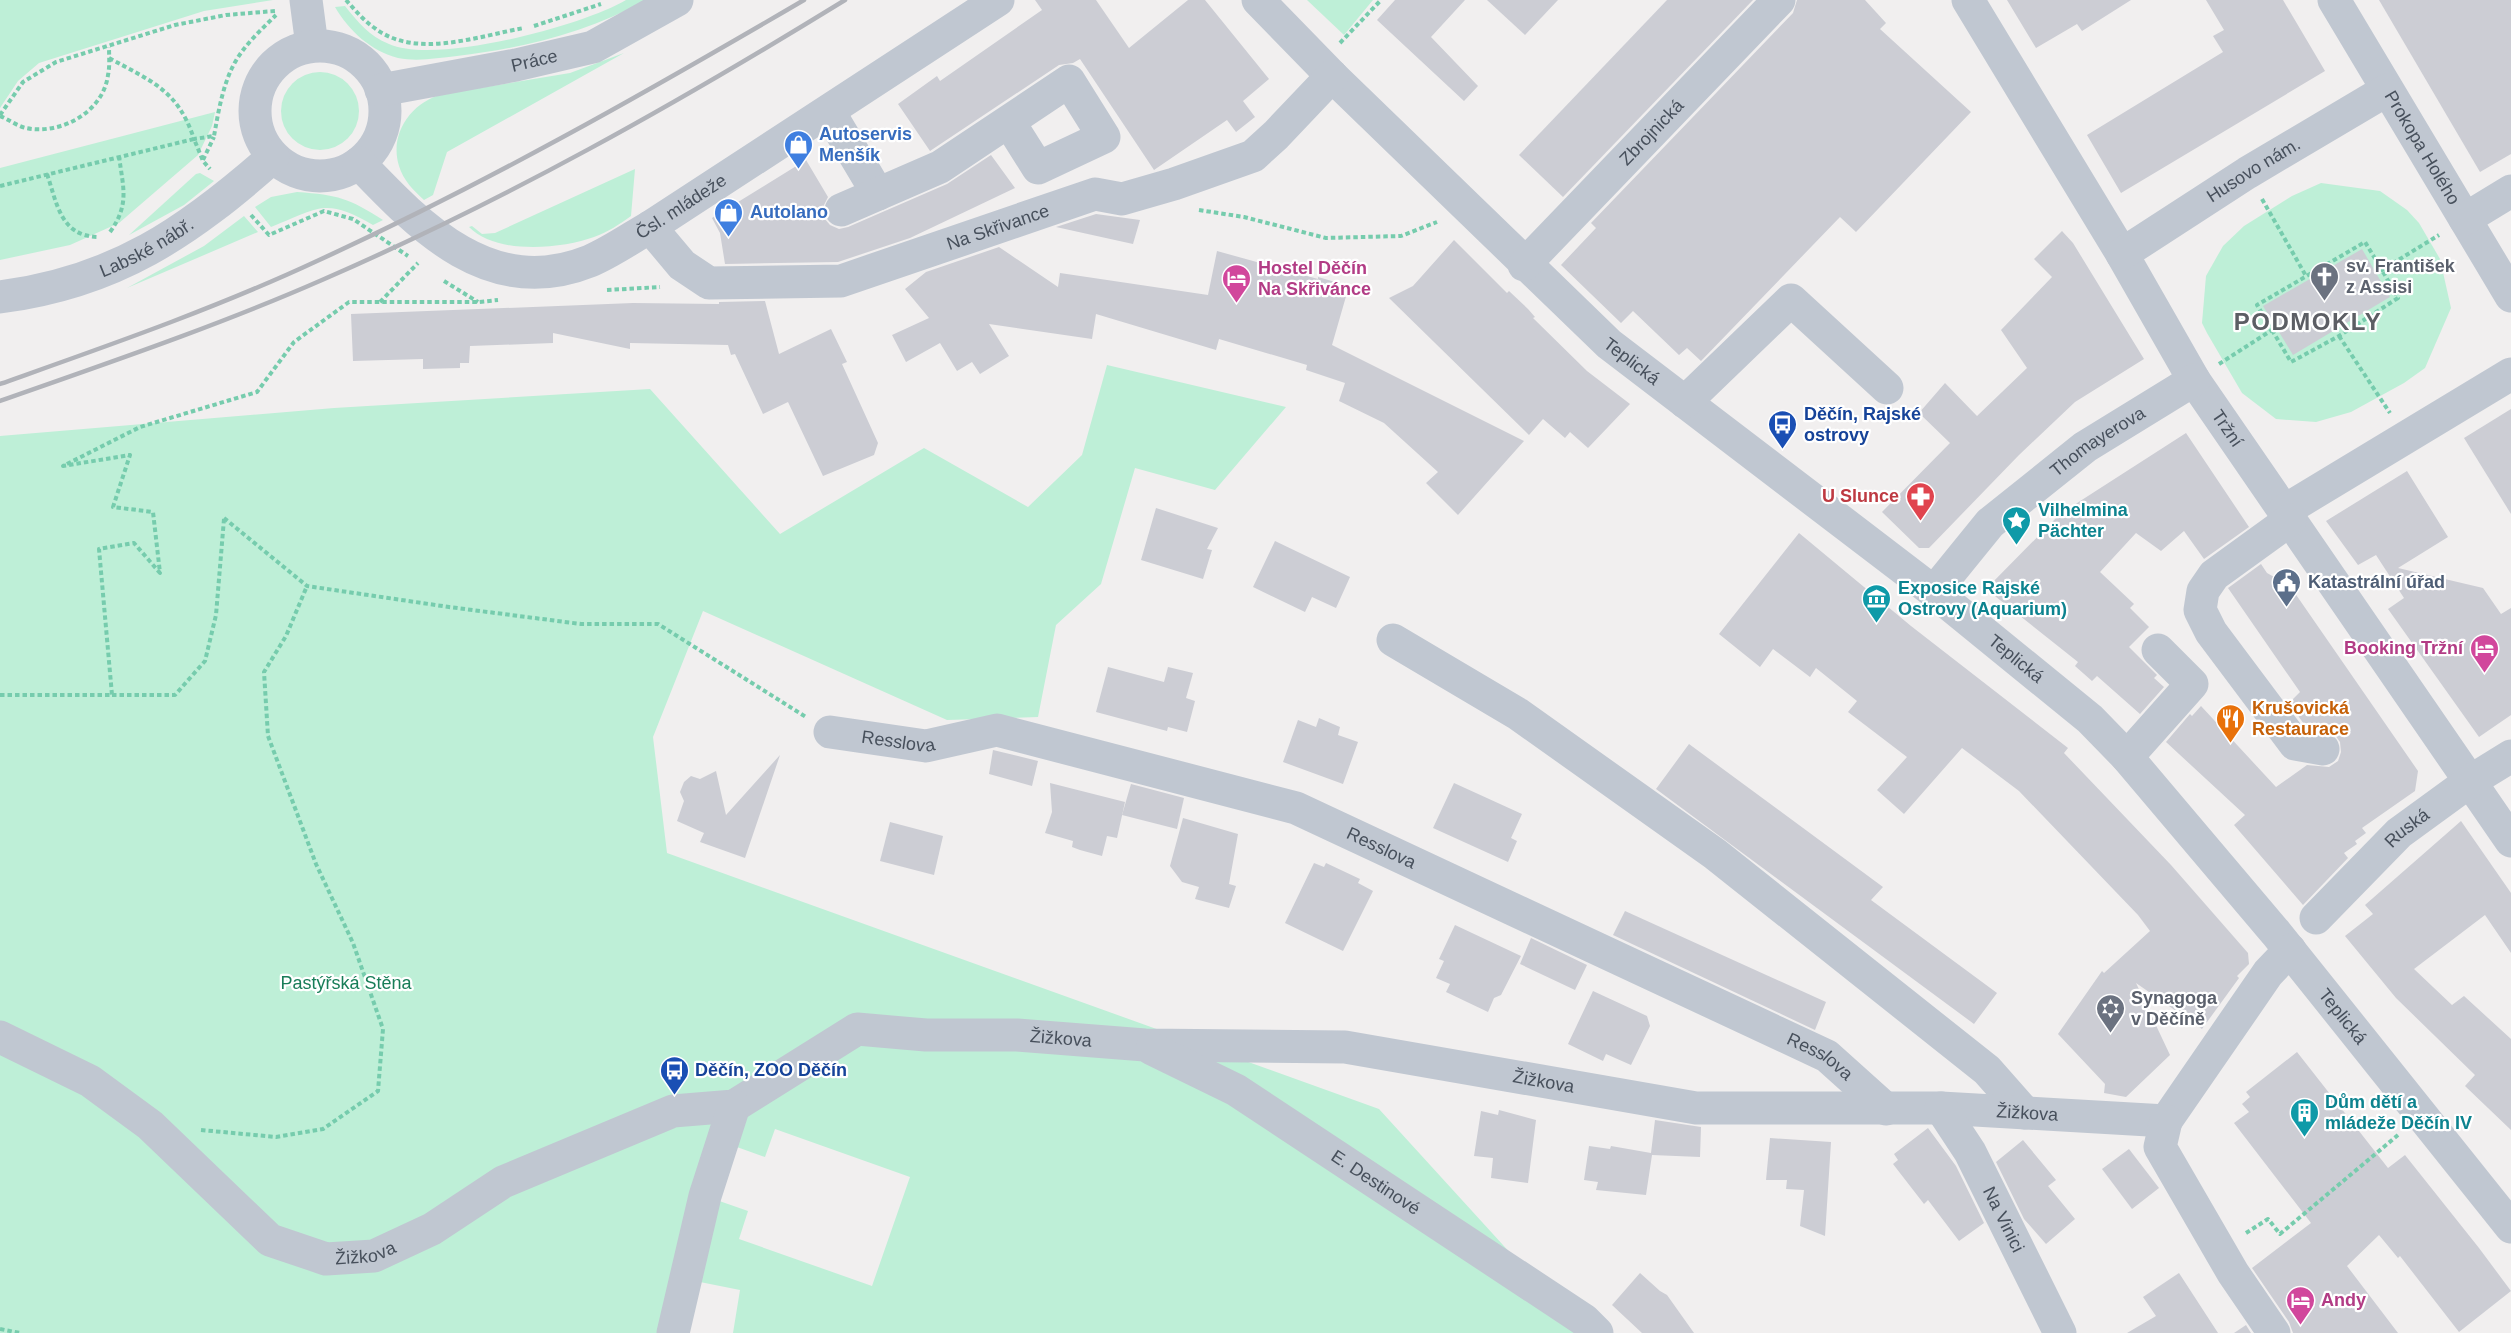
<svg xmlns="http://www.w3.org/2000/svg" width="2511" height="1333" viewBox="0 0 2511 1333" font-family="Helvetica,sans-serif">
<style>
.green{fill:#beefd7;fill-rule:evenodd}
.building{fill:#cccdd4}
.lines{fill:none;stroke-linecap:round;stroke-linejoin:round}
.path{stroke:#76ccad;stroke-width:4;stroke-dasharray:4.5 3;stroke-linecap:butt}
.minor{stroke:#c0c7d1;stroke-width:33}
.rail{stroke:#b1b3b9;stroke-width:4.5}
.labels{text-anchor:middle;stroke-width:4.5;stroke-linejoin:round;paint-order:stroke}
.street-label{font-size:18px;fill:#47505c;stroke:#fff}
.shop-label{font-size:18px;font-weight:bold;fill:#366cbe;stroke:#fff;text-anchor:start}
.worship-label{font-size:18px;font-weight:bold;fill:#5b616d;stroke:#fff;text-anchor:start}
.hotel-label{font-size:18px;font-weight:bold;fill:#b23c85;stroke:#fff;text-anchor:start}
.transit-label{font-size:18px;font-weight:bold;fill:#164399;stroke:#fff;text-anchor:start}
.health-label{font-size:18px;font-weight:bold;fill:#be3a42;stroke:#fff;text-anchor:end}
.culture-label{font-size:18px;font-weight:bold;fill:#0d838f;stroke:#fff;text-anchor:start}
.service-label{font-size:18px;font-weight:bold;fill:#4e5e75;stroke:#fff;text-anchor:start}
.food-label{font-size:18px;font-weight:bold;fill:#c56008;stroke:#fff;text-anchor:start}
.park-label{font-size:18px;fill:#187d58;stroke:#fff}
.district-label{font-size:24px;font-weight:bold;letter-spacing:1.5px;fill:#5c5e64;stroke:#fff}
</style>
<rect width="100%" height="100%" fill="#f1efef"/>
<g class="green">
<path d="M0,0H273L204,11L39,63L18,81L0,108Z"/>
<path d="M626,0H646C587,33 523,48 457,56C437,58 418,62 398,58C371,51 349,31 335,7L345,6C358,22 369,36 389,44C436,65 582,26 626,0Z"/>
<path d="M1307,0H1373L1344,35Z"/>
<path d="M624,53L447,152L433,195L424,200C414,191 403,180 399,166C389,134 411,102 443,94L570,73Z"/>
<circle cx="320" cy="111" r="39"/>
<path d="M215,112L212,126L198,155L119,223L70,245L0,260V168Z"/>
<path d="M635,169L631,216C620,224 608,232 594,237C561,249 496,255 469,227L472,226L482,234L495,233Z"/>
<path d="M200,173L214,181L184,205L129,235L196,174Z"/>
<path d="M2321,183L2380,191L2407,210L2419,223L2440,259L2451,308L2425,368L2404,383L2351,412L2316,422L2276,419L2242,393L2207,333L2202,323L2206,276L2223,246L2244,226L2292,196Z"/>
<path d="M297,192C339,195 348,198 383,220L373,225C325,197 319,208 271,227L255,207L271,197Z"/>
<path d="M244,216L258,232L127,288L204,246Z"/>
<path d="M1107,365L1286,407L1215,490L1135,468L1101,584L1056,625L1038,717L947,720L703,611L653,737L667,853L1379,1109L1564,1312L1585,1333H733L740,1290L685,1279L673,1333H0V436L334,408L650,389L780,534L924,448L1028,507L1082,455ZM775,1129L910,1177L872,1286L739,1239L748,1211L705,1196L723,1142L765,1157Z"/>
</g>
<g class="building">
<path d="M1035,0H1096L1129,48L1188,0H1205L1269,79L1243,101L1255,117L1236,132L1227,120L1154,170L1080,59L1073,63L1059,65L930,151L898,104L937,76L940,81L1042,10Z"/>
<path d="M1395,0H1465L1431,37L1478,86L1464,101L1377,20Z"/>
<path d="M1487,0H1558L1525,35Z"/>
<path d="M1667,0H1753L1563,197L1519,155Z"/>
<path d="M1797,0H1865L1886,23L1880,29L1971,112L1856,232L1840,217L1701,361L1687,348L1679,355L1633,311L1621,323L1561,265L1596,228L1591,223L1793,13Z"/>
<path d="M2007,0H2131L2082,31L2077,24L2036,48Z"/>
<path d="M2206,0H2283L2325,71L2121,193L2087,135L2223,52L2213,36L2224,30Z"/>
<path d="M2379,0H2511V154L2480,172Z"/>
<path d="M991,155L1015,188L910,238L838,262L725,264L720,233L712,218L806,160L828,197L823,207L824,218L830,225L839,229L848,227L947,184Z"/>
<path d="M1096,214L1140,220L1133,244L1056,227Z"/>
<path d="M2062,231L2073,243L2144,359L2075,402L2019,455L1929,548H1919L1882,512L1950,443L1919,413L1945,383L1977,416L2027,368L2001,330L2052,277L2034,259Z"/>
<path d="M1454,240L1507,293L1509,291L1528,309L1535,317L1533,318L1587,371L1630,404L1588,448L1570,432L1565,438L1543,419L1529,435L1389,298L1413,286Z"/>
<path d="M999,247L1058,287L1060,273L1208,295L1217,251L1318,279V277L1349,286L1332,345L1524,441L1458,515L1426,483L1438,472L1384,423L1339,401L1345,383L1306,370L1307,365L1219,339L1216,350L1096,314L1092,339L989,324L1009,356L980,374L972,362L957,371L940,343L906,362L892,335L929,318L905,289L926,272Z"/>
<path d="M2362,249L2390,297L2293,355L2263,306Z"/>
<path d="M765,301L779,354L831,329L847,362L842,364L878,443L874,455L823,476L788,402L763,414L735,354L731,355L728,345L630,343V349L553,333V343L470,346L469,363H460V368L423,369V359L353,361L351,314L633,303L719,304V302Z"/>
<path d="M2511,409V514L2464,438Z"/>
<path d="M2186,433L2249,527L2204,559L2184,531L2161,551L2136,533L2100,572L2134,604L2130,608L2149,627L2129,647L2157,675L2154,678L2164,687L2140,714L2097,676L2092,681L2075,666L2078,662L1986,589L2060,514Z"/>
<path d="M2407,471L2448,537L2398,568L2483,588L2501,614L2511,608V715L2479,737L2388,609L2404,598L2376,555L2358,565L2326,521Z"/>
<path d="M1156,508L1218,528L1207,549L1212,550L1203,579L1141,560Z"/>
<path d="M1799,533L1911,626L2068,748L2064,753L2171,865L2248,953L2249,964L2237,976L2239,978L2202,1029L2136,983L2170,1055L2126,1097L2104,1093L2105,1084L2058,1034L2102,971L2104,973L2150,931L2138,915L2019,791L1962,748L1904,814L1877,790L1907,757L1848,712L1857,701L1816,668L1810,677L1773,649L1760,667L1719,634Z"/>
<path d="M1275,541L1350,577L1336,608L1312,597L1305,612L1253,587Z"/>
<path d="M2261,564L2267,573L2290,586L2418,771L2415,791L2362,828L2366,833L2355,841L2357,844L2344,853L2348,858L2303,905L2234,825L2245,815L2166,742L2190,714L2192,716L2201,706L2276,787L2307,765L2329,767L2338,761L2341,752L2340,742L2335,735L2327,731L2306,727L2289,703L2300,692L2228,588Z"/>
<path d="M1108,667L1164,682L1168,667L1193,673L1186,698L1195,701L1187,732L1168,727L1167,731L1096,712Z"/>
<path d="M1319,718L1340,727L1338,735L1358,742L1343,784L1283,762L1298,720L1316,727Z"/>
<path d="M1689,744L1883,887L1871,900L1997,993L1974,1024L1656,789Z"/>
<path d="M993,750L1038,761L1032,786L989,774Z"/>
<path d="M780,755L745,858L700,842L704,833L677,821L684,801L680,792L684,782L691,776L700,779L716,771L726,815Z"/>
<path d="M1050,783L1125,802L1117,838L1107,836L1102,856L1080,850L1072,847L1073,841L1045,833L1052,812Z"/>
<path d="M1454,783L1522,814L1511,838L1517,841L1508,862L1433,828Z"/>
<path d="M1131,784L1184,798L1177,829L1122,815Z"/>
<path d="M1183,818L1238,834L1229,884L1236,886L1229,908L1195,899L1199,887L1182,882L1170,866Z"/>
<path d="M2461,821L2511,893V953L2485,915L2414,969L2452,1005L2464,996L2511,1039V1130L2465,1086L2475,1075L2396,998L2345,936L2373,914L2365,905Z"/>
<path d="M890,822L943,836L934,875L880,861Z"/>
<path d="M1314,863L1324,867L1326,863L1360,879L1358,883L1373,891L1343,951L1285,923Z"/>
<path d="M1625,911L1826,1002L1815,1030L1613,935Z"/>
<path d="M1455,925L1521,956L1501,995L1494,998L1488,1012L1446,992L1450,984L1436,978L1444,961L1439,959Z"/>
<path d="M1531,938L1587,965L1575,990L1520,964Z"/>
<path d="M1593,991L1647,1016L1650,1026L1631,1065L1606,1054L1603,1061L1568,1044Z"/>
<path d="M2297,1052L2388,1168L2405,1155L2479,1248L2511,1291L2459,1332L2400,1256L2398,1258L2379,1235L2347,1266L2398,1333H2293L2289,1322L2252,1268L2311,1223L2234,1123L2249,1112L2242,1104L2250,1097L2246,1092Z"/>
<path d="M1499,1110L1536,1120L1528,1183L1491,1178L1493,1158L1474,1156L1481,1111L1498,1115Z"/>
<path d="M1655,1120L1701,1127L1700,1157L1652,1155L1646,1195L1596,1190L1598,1182L1584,1180L1589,1146L1610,1149L1611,1146L1651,1153Z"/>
<path d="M1928,1128L1956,1166L1984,1223L1959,1241L1928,1200L1924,1204L1893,1164L1898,1160L1894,1154Z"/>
<path d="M1770,1138L1831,1142L1825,1236L1800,1226L1804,1190L1786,1189L1787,1180H1766Z"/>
<path d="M2023,1140L2056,1180L2048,1186L2075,1219L2046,1244L2024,1219L1996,1162Z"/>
<path d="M2129,1149L2159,1188L2132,1209L2102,1169Z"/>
<path d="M1640,1273L1660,1291L1667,1295L1694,1333H1642L1612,1305Z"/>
<path d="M2179,1273L2218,1333H2127L2156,1316L2143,1297Z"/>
<path d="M2246,1325L2251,1333H2234Z"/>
</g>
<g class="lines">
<g class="path">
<path d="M346,0C355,10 364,21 376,29C417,59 478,36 524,28"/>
<path d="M534,26L601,4"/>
<path d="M1340,43L1381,0"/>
<path d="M109,58C151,81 178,90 194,139L214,136C218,114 222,89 232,68C242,47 260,31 276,15"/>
<path d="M0,115L23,82L56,62L175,25L226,15L275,11"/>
<path d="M0,116C8,119 17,126 26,128C60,135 103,113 108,75C110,66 109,56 109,47"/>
<path d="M203,160L214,137"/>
<path d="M47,174C57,203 60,236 98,237"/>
<path d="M0,186L194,139L203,161L210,169"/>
<path d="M2262,199L2306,276"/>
<path d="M1199,210L1244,217L1326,238L1401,236L1437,222"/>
<path d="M251,215L269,235L324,211L353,219L408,256"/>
<path d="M110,232C130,204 123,188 119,156"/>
<path d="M444,281L478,302"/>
<path d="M607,290L660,287"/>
<path d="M380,302L418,263"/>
<path d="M2272,330L2291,362L2339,336L2398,298L2382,270"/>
<path d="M2339,336L2390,413"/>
<path d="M2219,364L2272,330L2257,305L2365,242L2382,270L2439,235"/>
<path d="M224,518L307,586L449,607L581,624H658L806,717"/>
<path d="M0,695H112L99,549L134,543L160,573L153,512L113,507L130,455L63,466L140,427L257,392L294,342L349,302H479L498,300"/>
<path d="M112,695H175L205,661L216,615L224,519"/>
<path d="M201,1130L276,1137L323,1129L378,1091L383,1029L353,943L316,864L268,736L264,672L286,636L307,586"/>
<path d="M2246,1233L2268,1219L2280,1234L2398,1135"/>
<path d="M0,1329L20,1333"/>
</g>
<g class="minor">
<path d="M306,0L312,46"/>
<path id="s1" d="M1258,0L1332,76L1609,344L1934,592L2090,719L2127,757L2276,933L2511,1227"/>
<path id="s2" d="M1968,0L2122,254L2194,380L2511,841"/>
<path id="s3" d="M2334,0L2511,296"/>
<circle cx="320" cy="111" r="65"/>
<path id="s4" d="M381,90L516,65L593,47L677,0"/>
<path d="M829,112L878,194"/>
<path id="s5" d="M359,163C421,228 491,301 590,261C611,252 631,238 650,227L998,0"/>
<path d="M841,210L940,167L1069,81L1104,137L1038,168L1009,122"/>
<path d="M2465,219L2511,191"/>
<path id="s6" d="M650,227L682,265L709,283L841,281L1095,194L1122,199L1174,184L1253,156L1276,135L1332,76"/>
<path id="s7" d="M2122,254L2247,173L2387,90"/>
<path id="s8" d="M1524,265L1779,0"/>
<path id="s9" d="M0,297C116,282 188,232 273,157"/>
<path d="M1685,402L1791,300L1887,388"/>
<path d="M2284,511L2511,374"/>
<path d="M2290,520L2214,575L2203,591L2200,610L2211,632L2295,744L2323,749"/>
<path id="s10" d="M1934,592L1990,523L2085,447L2194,380"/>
<path d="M1393,640L1518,714L1715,854L1987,1070L2025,1113"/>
<path id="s11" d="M830,732L926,746L997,730L1296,808L1827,1056L1886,1109"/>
<path d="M2127,757L2192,684L2158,650"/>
<path id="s12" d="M2316,918L2399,833L2469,782L2511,756"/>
<path id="s13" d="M0,1037L90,1081L150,1125L270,1240L326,1259L374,1256L432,1229L503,1182L673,1111L734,1106L857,1029L926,1035H1017L1145,1045L1345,1047L1696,1108H1941L2166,1121L2268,973L2290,950"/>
<path id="s14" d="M1152,1049L1236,1090L1584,1320L1597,1333"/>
<path id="s15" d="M1941,1108L1970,1152L2060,1333"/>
<path d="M2166,1121L2160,1147L2233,1273L2274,1333"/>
<path d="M673,1333L705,1196L734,1106"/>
</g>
<g class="rail">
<path d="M0,384C107,346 214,309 317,261C485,184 645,93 804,0"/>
<path d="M0,401C108,363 217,326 322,280C504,201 676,104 845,0"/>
</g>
</g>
<defs>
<symbol id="shop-pin" viewBox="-11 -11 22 30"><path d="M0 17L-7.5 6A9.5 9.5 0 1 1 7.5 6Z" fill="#3f7fe0" stroke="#fff"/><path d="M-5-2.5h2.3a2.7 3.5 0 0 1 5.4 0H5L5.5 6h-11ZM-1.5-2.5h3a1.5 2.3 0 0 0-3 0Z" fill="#fff"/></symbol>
<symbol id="church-pin" viewBox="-11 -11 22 30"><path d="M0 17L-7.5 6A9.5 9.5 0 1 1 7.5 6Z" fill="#6b7280" stroke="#fff"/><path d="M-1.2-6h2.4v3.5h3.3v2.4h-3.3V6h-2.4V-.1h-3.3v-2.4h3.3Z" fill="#fff"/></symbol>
<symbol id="hotel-pin" viewBox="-11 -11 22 30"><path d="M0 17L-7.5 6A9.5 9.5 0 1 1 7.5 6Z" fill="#d1479c" stroke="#fff"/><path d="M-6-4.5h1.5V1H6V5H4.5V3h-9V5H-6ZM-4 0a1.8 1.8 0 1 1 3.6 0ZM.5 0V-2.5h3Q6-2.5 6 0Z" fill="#fff"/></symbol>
<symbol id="bus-pin" viewBox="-11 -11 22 30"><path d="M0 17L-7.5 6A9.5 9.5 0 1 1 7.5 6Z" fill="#1a4fb4" stroke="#fff"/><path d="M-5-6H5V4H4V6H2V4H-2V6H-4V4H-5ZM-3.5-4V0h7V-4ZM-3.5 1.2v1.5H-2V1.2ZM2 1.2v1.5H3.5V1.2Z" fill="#fff"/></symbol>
<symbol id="pharmacy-pin" viewBox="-11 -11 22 30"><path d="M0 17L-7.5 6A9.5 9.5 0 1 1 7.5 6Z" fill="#e0444e" stroke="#fff"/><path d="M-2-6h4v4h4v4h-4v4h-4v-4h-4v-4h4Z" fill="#fff"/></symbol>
<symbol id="sight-pin" viewBox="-11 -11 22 30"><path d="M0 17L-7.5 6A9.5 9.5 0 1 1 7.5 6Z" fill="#0f9aa8" stroke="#fff"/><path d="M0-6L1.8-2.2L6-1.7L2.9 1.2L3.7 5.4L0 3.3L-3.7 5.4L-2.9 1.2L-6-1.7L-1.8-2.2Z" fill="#fff"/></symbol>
<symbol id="civic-pin" viewBox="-11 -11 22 30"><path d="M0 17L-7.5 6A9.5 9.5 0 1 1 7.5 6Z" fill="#5c6f8a" stroke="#fff"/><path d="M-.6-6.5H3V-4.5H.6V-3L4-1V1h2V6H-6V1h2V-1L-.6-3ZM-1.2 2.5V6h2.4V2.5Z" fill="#fff"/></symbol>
<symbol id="museum-pin" viewBox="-11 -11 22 30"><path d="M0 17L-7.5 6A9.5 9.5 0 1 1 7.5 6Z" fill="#0f9aa8" stroke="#fff"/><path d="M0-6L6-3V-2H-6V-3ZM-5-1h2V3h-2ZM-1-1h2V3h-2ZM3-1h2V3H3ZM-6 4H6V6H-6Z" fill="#fff"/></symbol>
<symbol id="restaurant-pin" viewBox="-11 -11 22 30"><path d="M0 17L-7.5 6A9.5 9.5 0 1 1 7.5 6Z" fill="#e8710a" stroke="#fff"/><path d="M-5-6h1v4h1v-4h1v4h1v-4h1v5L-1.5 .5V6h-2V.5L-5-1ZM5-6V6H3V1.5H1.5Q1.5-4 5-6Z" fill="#fff"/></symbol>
<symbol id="synagogue-pin" viewBox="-11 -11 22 30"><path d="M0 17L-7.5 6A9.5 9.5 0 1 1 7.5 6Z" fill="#6b7280" stroke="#fff"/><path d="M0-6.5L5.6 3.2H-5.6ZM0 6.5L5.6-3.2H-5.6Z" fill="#fff"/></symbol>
<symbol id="building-pin" viewBox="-11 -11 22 30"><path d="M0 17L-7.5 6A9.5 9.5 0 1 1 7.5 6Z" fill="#0f9aa8" stroke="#fff"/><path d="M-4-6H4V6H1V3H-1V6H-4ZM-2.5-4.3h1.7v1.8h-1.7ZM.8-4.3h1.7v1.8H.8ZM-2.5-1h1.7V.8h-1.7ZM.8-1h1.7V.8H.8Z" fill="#fff"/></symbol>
</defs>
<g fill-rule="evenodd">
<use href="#shop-pin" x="782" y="128" width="33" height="45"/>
<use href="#shop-pin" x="712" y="196" width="33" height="45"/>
<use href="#church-pin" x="2308" y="260" width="33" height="45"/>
<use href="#hotel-pin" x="1220" y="262" width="33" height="45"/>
<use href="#bus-pin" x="1766" y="408" width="33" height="45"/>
<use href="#pharmacy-pin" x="1904" y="480" width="33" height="45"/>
<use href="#sight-pin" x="2000" y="504" width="33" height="45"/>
<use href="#civic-pin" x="2270" y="566" width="33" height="45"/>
<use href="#museum-pin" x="1860" y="582" width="33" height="45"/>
<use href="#hotel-pin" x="2468" y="632" width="33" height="45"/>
<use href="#restaurant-pin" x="2214" y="702" width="33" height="45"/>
<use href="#synagogue-pin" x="2094" y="992" width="33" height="45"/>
<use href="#bus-pin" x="658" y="1054" width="33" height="45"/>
<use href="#building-pin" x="2288" y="1096" width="33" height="45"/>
<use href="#hotel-pin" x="2284" y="1284" width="33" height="45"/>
</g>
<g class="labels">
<g class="street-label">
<text dy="6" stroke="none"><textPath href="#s4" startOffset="156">Práce</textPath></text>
<text dy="6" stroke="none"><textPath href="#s8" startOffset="184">Zbrojnická</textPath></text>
<text dy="6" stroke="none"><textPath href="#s3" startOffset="172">Prokopa Holého</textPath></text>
<text dy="6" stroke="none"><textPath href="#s7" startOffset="156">Husovo nám.</textPath></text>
<text dy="6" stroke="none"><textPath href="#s5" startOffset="376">Čsl. mládeže</textPath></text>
<text dy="6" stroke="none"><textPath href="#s6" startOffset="380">Na Skřivance</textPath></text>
<text dy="6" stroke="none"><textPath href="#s9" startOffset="156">Labské nábř.</textPath></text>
<text dy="6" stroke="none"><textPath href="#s1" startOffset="520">Teplická</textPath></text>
<text dy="6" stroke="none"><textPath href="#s2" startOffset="501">Tržní</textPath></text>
<text dy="6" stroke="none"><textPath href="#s10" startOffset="224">Thomayerova</textPath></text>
<text dy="6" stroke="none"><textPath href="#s1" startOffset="1006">Teplická</textPath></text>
<text dy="6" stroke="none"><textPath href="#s11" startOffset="69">Resslova</textPath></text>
<text dy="6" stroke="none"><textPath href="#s12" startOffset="128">Ruská</textPath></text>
<text dy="6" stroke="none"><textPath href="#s11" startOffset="573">Resslova</textPath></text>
<text dy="6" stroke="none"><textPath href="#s1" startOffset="1492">Teplická</textPath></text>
<text dy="6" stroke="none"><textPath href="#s13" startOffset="1192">Žižkova</textPath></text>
<text dy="6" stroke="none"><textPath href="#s11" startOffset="1059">Resslova</textPath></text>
<text dy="6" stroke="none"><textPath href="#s13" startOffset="1678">Žižkova</textPath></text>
<text dy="6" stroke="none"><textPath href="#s13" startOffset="2164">Žižkova</textPath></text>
<text dy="6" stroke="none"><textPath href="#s14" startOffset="261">E. Destinové</textPath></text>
<text dy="6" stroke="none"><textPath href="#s15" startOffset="128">Na Vinici</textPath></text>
<text dy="6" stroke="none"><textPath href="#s13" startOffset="440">Žižkova</textPath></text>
</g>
<g class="shop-label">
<text x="819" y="140">Autoservis<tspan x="819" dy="21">Menšík</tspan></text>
<text x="750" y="218">Autolano</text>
</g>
<g class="worship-label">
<text x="2346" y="272">sv. František<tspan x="2346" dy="21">z Assisi</tspan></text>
<text x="2131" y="1004">Synagoga<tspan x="2131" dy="21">v Děčíně</tspan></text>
</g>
<g class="hotel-label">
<text x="1258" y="274">Hostel Děčín<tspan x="1258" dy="21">Na Skřivánce</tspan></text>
<text x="2463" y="654" text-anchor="end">Booking Tržní</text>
<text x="2321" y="1306">Andy</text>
</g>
<g class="transit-label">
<text x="1804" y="420">Děčín, Rajské<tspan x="1804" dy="21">ostrovy</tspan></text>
<text x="695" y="1076">Děčín, ZOO Děčín</text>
</g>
<g class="health-label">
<text x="1899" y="502">U Slunce</text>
</g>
<g class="culture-label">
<text x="2038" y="516">Vilhelmina<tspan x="2038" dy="21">Pächter</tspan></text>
<text x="1898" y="594">Exposice Rajské<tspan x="1898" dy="21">Ostrovy (Aquarium)</tspan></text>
<text x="2325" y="1108">Dům dětí a<tspan x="2325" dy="21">mládeže Děčín IV</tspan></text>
</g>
<g class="service-label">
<text x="2308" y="588">Katastrální úřad</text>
</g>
<g class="food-label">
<text x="2252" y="714">Krušovická<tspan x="2252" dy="21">Restaurace</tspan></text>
</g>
<g class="park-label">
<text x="346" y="989">Pastýřská Stěna</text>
</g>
<g class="district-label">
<text x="2308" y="330">PODMOKLY</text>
</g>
</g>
</svg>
